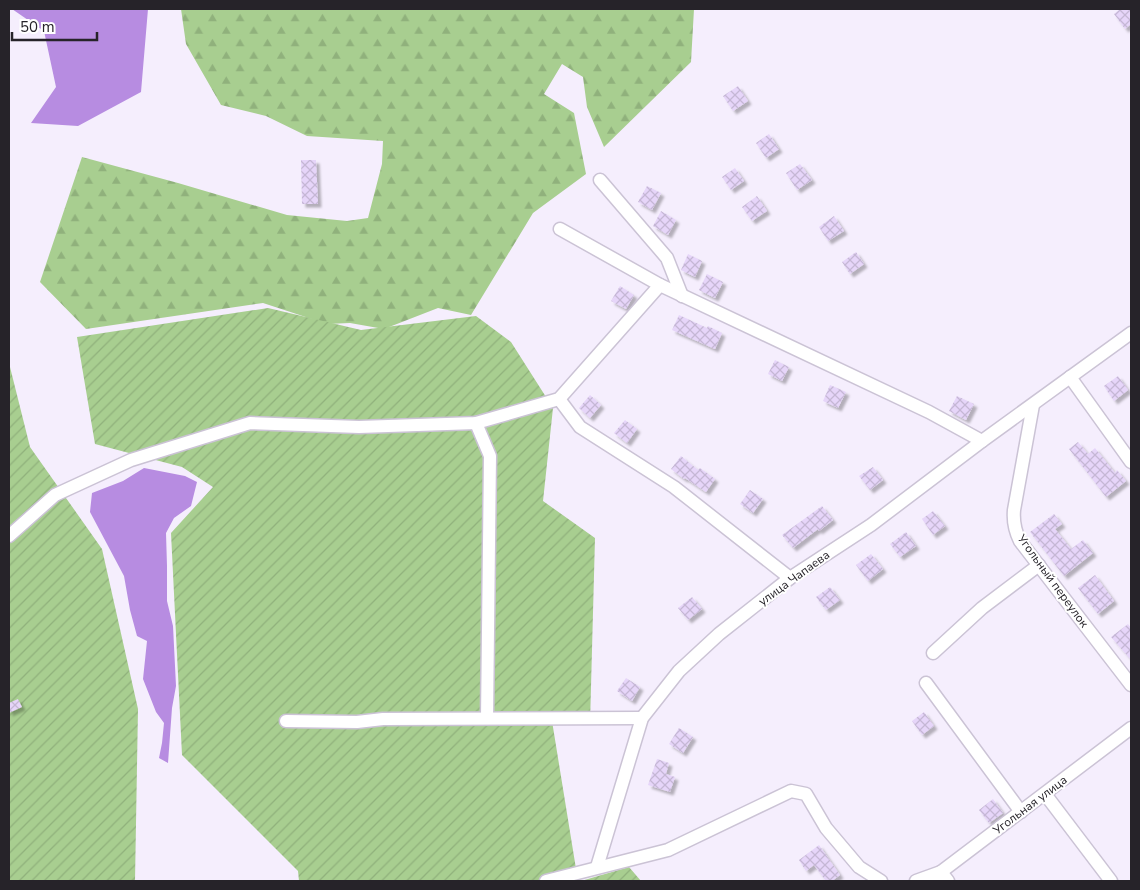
<svg xmlns="http://www.w3.org/2000/svg" width="1140" height="890" viewBox="0 0 1140 890" font-family="'Nunito Sans',sans-serif">
<style>
.forest{fill:url(#forest-firs)}
.garden{fill:url(#garden-furrows)}
.water{fill:#b78ce1}
.building{fill:url(#building-cross-hatch);filter:url(#shadow)}
.lines{fill:none;stroke-linecap:round;stroke-linejoin:round}
.minor-casing{stroke:#cbc3d5;stroke-width:15}
.minor{stroke:#fff;stroke-width:12}
.labels{text-anchor:middle;stroke-width:4;stroke-linejoin:round;paint-order:stroke}
.street-label{font-size:12px;fill:#262329;stroke:#fff}
</style>
<defs>
<pattern id="forest-firs" width="22" height="20" patternUnits="userSpaceOnUse" patternTransform="scale(1.25)"><rect width="22" height="20" fill="#a8ce90"/><path d="M5 1l3.5 6h-7zM16 11l3.5 6h-7z" fill="#90b17c"/></pattern>
<pattern id="garden-furrows" width="10" height="10" patternUnits="userSpaceOnUse" patternTransform="scale(1.25)"><rect width="10" height="10" fill="#a8ce90"/><path d="M-1 1l2-2M0 10L10 0M9 11l2-2" fill="none" stroke="#90b17c"/></pattern>
<pattern id="building-cross-hatch" width="8" height="8" patternUnits="userSpaceOnUse" patternTransform="scale(1.25)"><rect width="8" height="8" fill="#e6d5f9"/><path d="M0 0l8 8M0 8l8-8" fill="none" stroke="#c5b7d5"/></pattern>
<filter id="shadow"><feDropShadow dx="3.5" dy="3.5" stdDeviation="1" flood-color="#0004"/></filter>
</defs>
<rect width="100%" height="100%" fill="#f5eefd"/>
<path class="forest" d="M181,9H694L691,62L604,147L587,107L583,77L562,64L544,94L574,113L586,174L533,213L471,315L438,308L384,329L350,323L327,324L263,303L86,329L40,282L82,157L178,183L287,215L347,221L368,218L382,164L383,141L307,136L266,116L221,105L186,44Z"/>
<g class="garden">
<path d="M268,308L361,330L476,316L511,342L553,408L543,501L595,538L590,724L552,721L578,881H299L298,871L182,755L171,533L213,487L182,467L95,444L77,337Z"/>
<path d="M9,363L30,447L102,549L138,709L135,881H9Z"/>
<path d="M629,867L641,881H581Z"/>
</g>
<g class="water">
<path d="M12,9H148L141,92L78,126L31,123L56,87L44,31Z"/>
<path d="M144,468L185,476L197,482L191,506L174,518L166,533L167,566V601L173,626L176,686L172,708L168,763L159,758L162,743L164,723L156,712L143,679L147,641L137,636L130,610L124,576L90,512L92,493L123,481Z"/>
</g>
<g class="building">
<path d="M1120,9H1131V24L1125,29L1114,14Z"/>
<path d="M738,86L748,101L733,111L723,96Z"/>
<path d="M769,134L779,149L766,158L756,143Z"/>
<path d="M301,160H316L318,204H302Z"/>
<path d="M800,164L812,180L797,190L786,173Z"/>
<path d="M735,168L744,181L731,190L722,177Z"/>
<path d="M647,186L661,193L652,210L638,202Z"/>
<path d="M757,196L767,211L752,221L742,207Z"/>
<path d="M661,211L676,220L668,235L653,226Z"/>
<path d="M834,216L844,231L828,241L819,227Z"/>
<path d="M856,252L864,264L850,274L842,262Z"/>
<path d="M688,254L702,261L695,277L681,270Z"/>
<path d="M707,274L723,282L715,298L699,290Z"/>
<path d="M620,286L634,295L626,309L611,301Z"/>
<path d="M679,315L707,328L708,326L722,333L715,349L672,330Z"/>
<path d="M775,360L789,367L782,381L768,374Z"/>
<path d="M1118,376L1128,390L1114,401L1104,386Z"/>
<path d="M830,385L846,392L838,408L823,401Z"/>
<path d="M590,395L601,405L590,418L579,408Z"/>
<path d="M957,396L974,404L966,420L949,411Z"/>
<path d="M625,420L637,429L627,443L614,433Z"/>
<path d="M1078,442L1088,454L1095,448L1115,473L1117,470L1126,481L1106,497L1069,449Z"/>
<path d="M681,456L698,470L700,468L715,479L706,492L685,478L684,479L671,469Z"/>
<path d="M873,467L883,480L870,490L859,476Z"/>
<path d="M750,490L763,499L753,513L740,504Z"/>
<path d="M822,506L833,520L819,531L818,529L793,548L782,535Z"/>
<path d="M933,511L945,526L933,535L922,519Z"/>
<path d="M1054,514L1062,524L1055,529L1071,549L1083,540L1093,553L1064,576L1030,532Z"/>
<path d="M906,532L916,546L900,557L890,544Z"/>
<path d="M871,554L883,569L868,581L856,565Z"/>
<path d="M1095,575L1114,601L1098,614L1078,588Z"/>
<path d="M830,587L840,600L826,610L816,597Z"/>
<path d="M692,597L702,609L688,620L678,608Z"/>
<path d="M1128,624L1131,628V660L1111,637Z"/>
<path d="M626,678L640,687L632,701L617,691Z"/>
<path d="M18,699L22,707L9,713V703Z"/>
<path d="M924,712L934,726L922,735L912,721Z"/>
<path d="M679,728L693,737L683,753L669,744Z"/>
<path d="M657,759L669,763L666,774L675,777L670,792L648,785Z"/>
<path d="M993,799L1003,813L989,823L979,810Z"/>
<path d="M819,845L840,875L832,881H826L814,865L806,871L799,860Z"/>
</g>
<g class="lines">
<defs>
<g id="minor">
<path d="M600,180L667,258L682,296"/>
<path d="M560,229L660,285L929,412L982,441"/>
<path d="M1070,377L1131,462"/>
<path d="M559,399L580,427L674,487L790,578"/>
<path d="M1033,405L1014,510C1013,521 1015,531 1020,541L1131,685"/>
<path d="M476,423L490,456L487,718"/>
<path d="M9,536L55,495L131,460L250,423L359,427L476,423L559,399L660,285"/>
<path d="M933,653L982,608L1039,565"/>
<path d="M926,683L1021,812"/>
<path d="M286,721L357,722L383,719L642,718"/>
<path d="M1045,794L1111,881"/>
<path d="M597,867L642,718L679,671L719,634L790,578L871,525L982,441L1131,333"/>
<path d="M546,881L668,850L791,791L806,794L826,828L859,867L881,881"/>
<path d="M916,881L941,872L948,881"/>
<path d="M929,881L1131,728"/>
</g>
</defs>
<use href="#minor" class="minor-casing"/>
<use href="#minor" class="minor"/>
</g>
<g class="labels">
<g class="street-label">
<text transform="translate(794 578) rotate(-36)" y="4">улица Чапаева</text>
<text transform="translate(1053 581) rotate(54)" y="4">Угольный переулок</text>
<text transform="translate(1030 805) rotate(-37)" y="4">Угольная улица</text>
</g>
</g>
<rect width="1140" height="890" fill="none" stroke="#262329" stroke-width="20"/>
<path d="M12 32v8h85v-8" fill="none" stroke="#262329" stroke-width="2.5"/>
<text x="20" y="32" font-size="15" fill="#262329" stroke="#ffffff" stroke-width="4" paint-order="stroke">50 m</text>
</svg>
